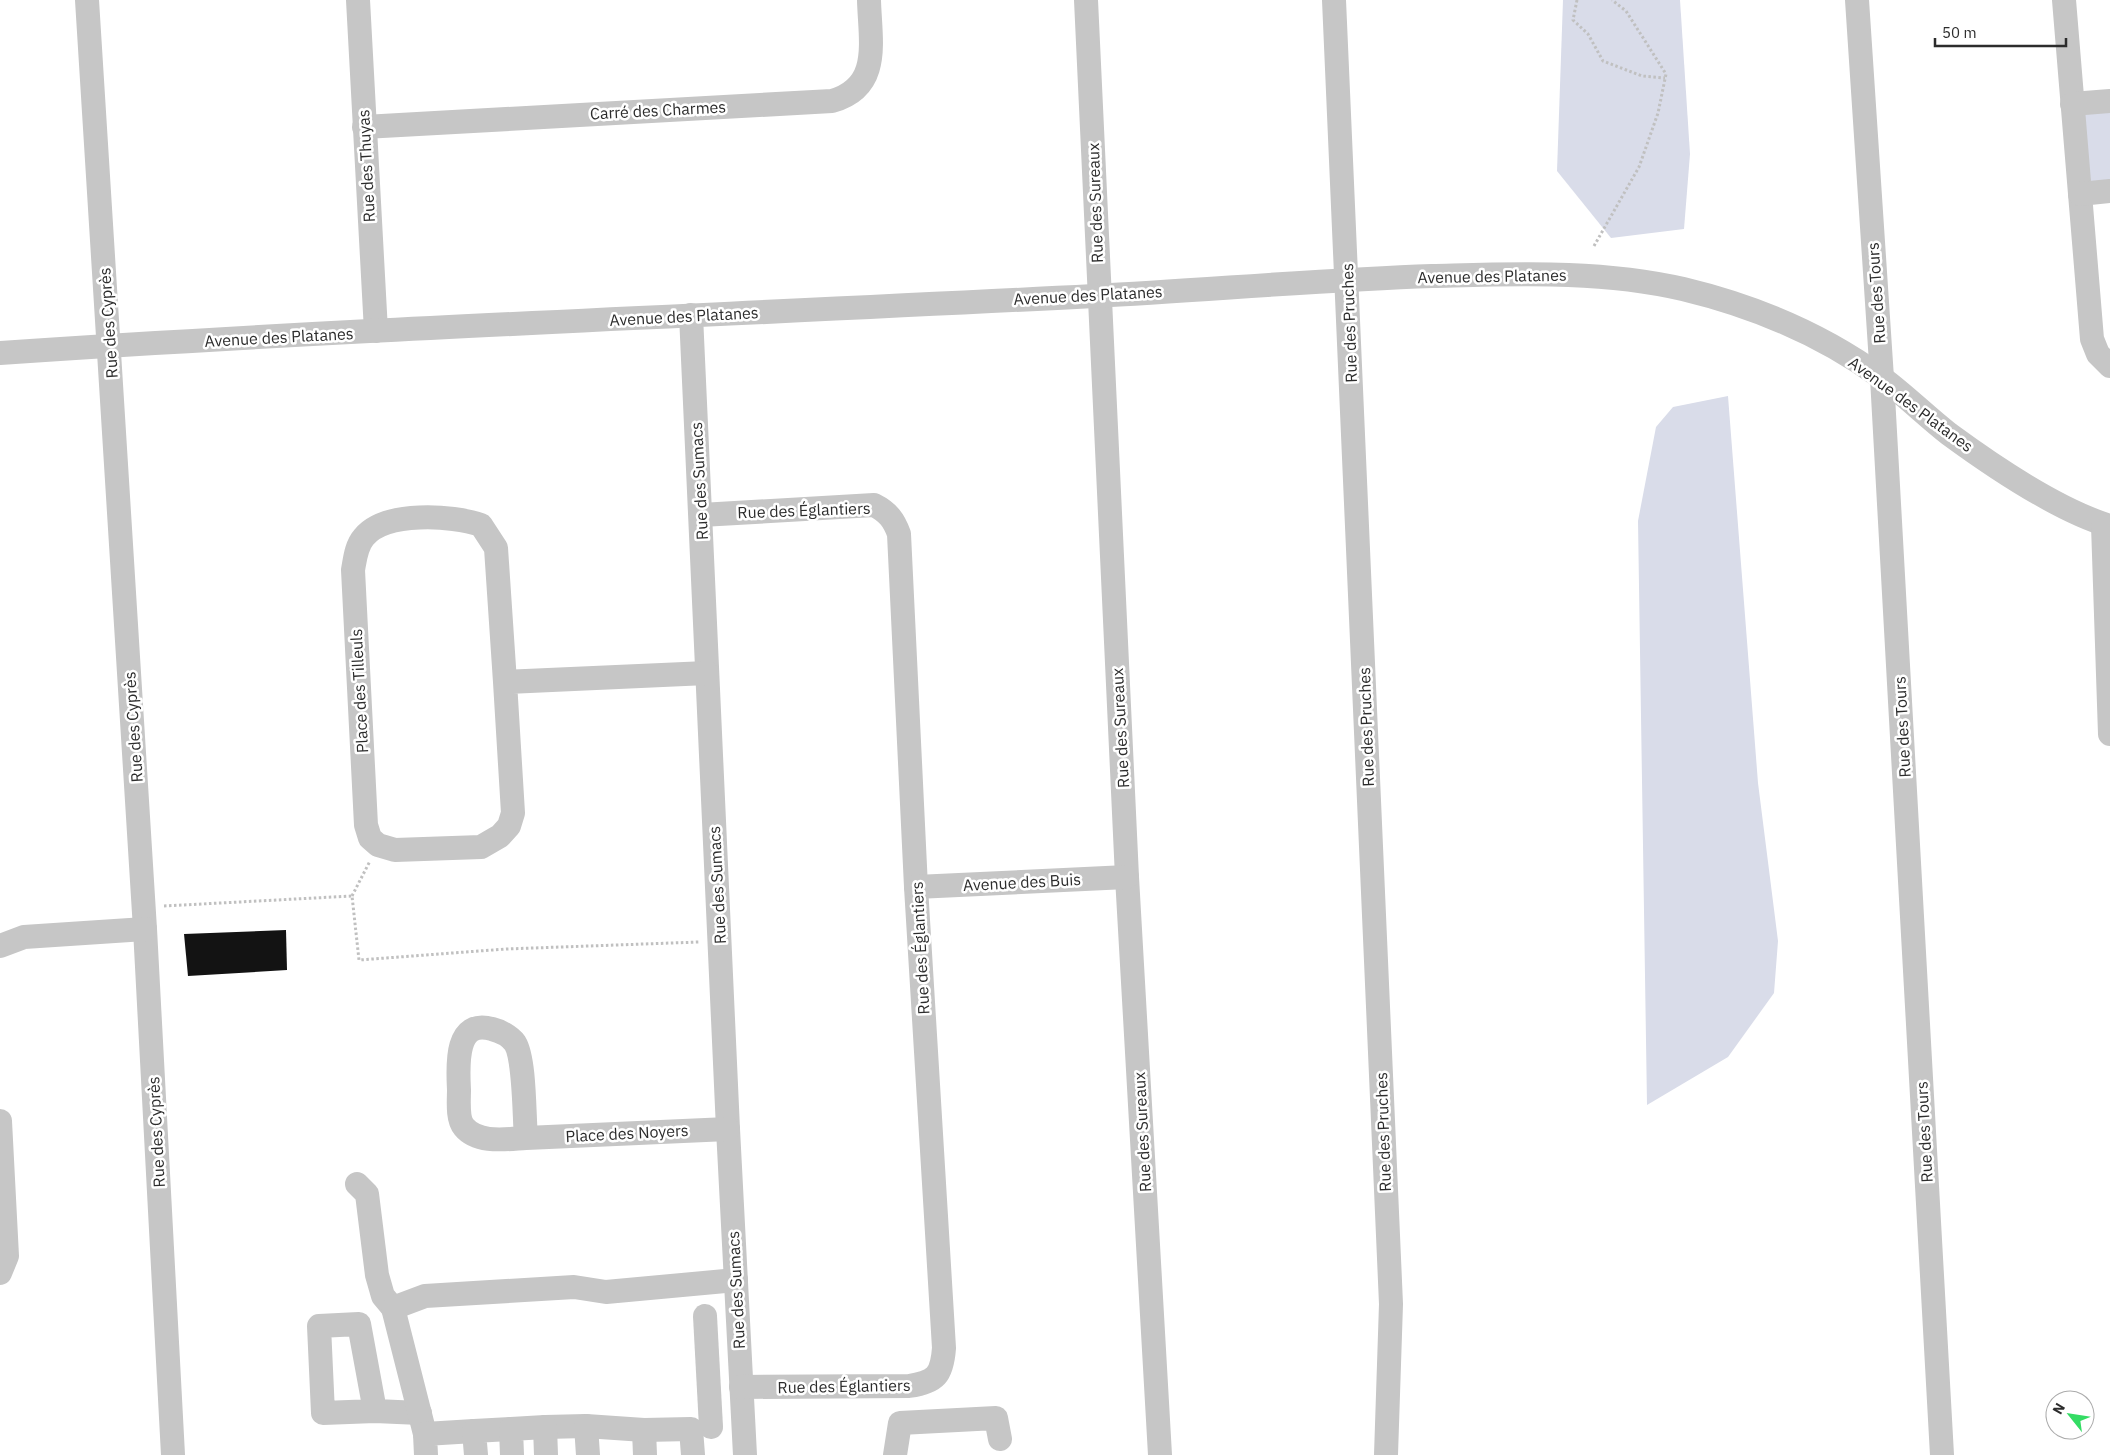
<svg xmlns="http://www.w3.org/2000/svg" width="2110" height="1455" viewBox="0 0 2110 1455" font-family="'IBM Plex Sans',sans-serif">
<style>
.green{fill:#d9dce9}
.building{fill:#131313}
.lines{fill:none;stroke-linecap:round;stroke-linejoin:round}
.path{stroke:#c0c0c0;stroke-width:3;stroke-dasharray:2.5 2.5;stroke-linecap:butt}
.minor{stroke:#c6c6c6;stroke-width:24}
.labels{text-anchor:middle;stroke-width:5;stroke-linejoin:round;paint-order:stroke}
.street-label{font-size:16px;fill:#2c2c2c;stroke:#fff}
</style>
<rect width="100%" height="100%" fill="#fff"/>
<g class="green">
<path d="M1563,0H1680L1690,154L1684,229L1611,238L1557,171Z"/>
<path d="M2110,101V191L2080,194L2072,104Z"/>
<path d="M1728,396L1758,783L1778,941L1774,993L1728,1057L1647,1105L1638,521L1656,427L1673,407Z"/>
</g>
<path class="building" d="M286,930L287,970L188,976L184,934Z"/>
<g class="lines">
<g class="path">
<path d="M1577,0L1573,20L1588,34L1603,61L1642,76L1665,78"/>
<path d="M1594,246L1639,167L1658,113L1666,74L1626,11L1612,0"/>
<path d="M352,896L370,861"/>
<path d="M164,906L352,896L359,960L506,949L699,942"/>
</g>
<g class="minor">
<path d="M87,0L145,929L173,1455"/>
<path d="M358,0L376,331"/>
<path d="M1086,0L1127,877L1160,1455"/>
<path d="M1334,0L1391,1304L1386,1455"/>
<path d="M1857,0L1882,378L1942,1455"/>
<path d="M2064,0L2092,339L2098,354L2110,366"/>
<path d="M2072,104L2110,101"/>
<path d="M364,127L832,101C882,87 870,41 869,0"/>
<path d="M2080,194L2110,191"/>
<path d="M691,315L728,1129L745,1455"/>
<path d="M0,353C364,328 729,315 1094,296C1207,290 1319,280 1432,276C1517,274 1600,270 1683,289C1754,306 1823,335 1882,378C1905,395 1926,416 1949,434C1994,467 2057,510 2110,526"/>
<path d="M701,515L874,505C888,512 894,520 899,534L916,887L944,1348C942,1375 936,1382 909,1386L741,1387"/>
<path d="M2103,525L2110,734"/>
<path d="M505,682L513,813L509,826L500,836L481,847L395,850L378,845L370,838L366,825L353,570C355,559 356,546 364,537C385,511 452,515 481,525L496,548L505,682L707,673"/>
<path d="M916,887L1127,877"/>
<path d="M0,946L24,937L145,929"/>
<path d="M0,1121L7,1256L0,1273"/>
<path d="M526,1138C507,1139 478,1144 464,1127C457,1119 459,1100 459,1090C458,1068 454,1018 492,1029C500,1031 510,1036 515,1043C525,1059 524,1116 526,1138L728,1129"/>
<path d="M357,1184L367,1194L377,1275L383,1296L393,1308"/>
<path d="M705,1316L711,1427"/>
<path d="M375,1411L323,1413L319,1326L359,1324L375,1411L420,1413"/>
<path d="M545,1427L586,1426"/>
<path d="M644,1430L645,1455"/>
<path d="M425,1434L393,1308L425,1296L574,1287L606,1292L736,1280"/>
<path d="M426,1455L425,1434L474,1431"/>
<path d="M476,1455L474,1431L511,1429"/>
<path d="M512,1455L511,1429L545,1427L546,1455"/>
<path d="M588,1455L586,1426L644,1430L691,1429L693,1455"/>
<path d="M895,1455L900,1423L996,1418L1000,1439"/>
</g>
</g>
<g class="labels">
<g class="street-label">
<text transform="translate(658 110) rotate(-3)" y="6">Carré des Charmes</text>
<text transform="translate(366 166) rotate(-93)" y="6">Rue des Thuyas</text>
<text transform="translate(1095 203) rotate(-92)" y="6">Rue des Sureaux</text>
<text transform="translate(1492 276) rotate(-1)" y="6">Avenue des Platanes</text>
<text transform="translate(1876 293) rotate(-94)" y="6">Rue des Tours</text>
<text transform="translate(1088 295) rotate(-3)" y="6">Avenue des Platanes</text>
<text transform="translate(684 316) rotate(-3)" y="6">Avenue des Platanes</text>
<text transform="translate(108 323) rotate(-94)" y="6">Rue des Cyprès</text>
<text transform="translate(1349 323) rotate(-92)" y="6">Rue des Pruches</text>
<text transform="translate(279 337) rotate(-3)" y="6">Avenue des Platanes</text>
<text transform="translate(1911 404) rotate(36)" y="6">Avenue des Platanes</text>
<text transform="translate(699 481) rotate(-93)" y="6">Rue des Sumacs</text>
<text transform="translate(804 510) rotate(-2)" y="6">Rue des Églantiers</text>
<text transform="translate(359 691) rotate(-93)" y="6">Place des Tilleuls</text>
<text transform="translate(133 727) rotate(-94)" y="6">Rue des Cyprès</text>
<text transform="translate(1366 727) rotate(-92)" y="6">Rue des Pruches</text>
<text transform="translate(1902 727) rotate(-93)" y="6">Rue des Tours</text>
<text transform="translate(1120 728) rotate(-93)" y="6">Rue des Sureaux</text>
<text transform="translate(1022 882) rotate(-3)" y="6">Avenue des Buis</text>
<text transform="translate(717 885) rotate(-93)" y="6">Rue des Sumacs</text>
<text transform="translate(920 948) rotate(-93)" y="6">Rue des Églantiers</text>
<text transform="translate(156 1132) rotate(-93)" y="6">Rue des Cyprès</text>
<text transform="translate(1142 1132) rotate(-93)" y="6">Rue des Sureaux</text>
<text transform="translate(1383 1132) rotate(-92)" y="6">Rue des Pruches</text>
<text transform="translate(1924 1132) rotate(-93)" y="6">Rue des Tours</text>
<text transform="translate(627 1133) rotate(-3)" y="6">Place des Noyers</text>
<text transform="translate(736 1290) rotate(-93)" y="6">Rue des Sumacs</text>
<text transform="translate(844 1386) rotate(-1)" y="6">Rue des Églantiers</text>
</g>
</g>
<g transform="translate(2070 1415) rotate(300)"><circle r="24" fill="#ffffff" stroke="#ababab"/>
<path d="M0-4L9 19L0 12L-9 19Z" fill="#34dc64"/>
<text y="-8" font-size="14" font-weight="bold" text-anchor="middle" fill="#2c2c2c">N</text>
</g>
<path d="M1935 38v8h131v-8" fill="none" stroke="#2c2c2c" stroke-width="2.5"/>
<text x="1942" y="38" font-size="15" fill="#2c2c2c" stroke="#ffffff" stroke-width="4" paint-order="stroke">50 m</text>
</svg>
